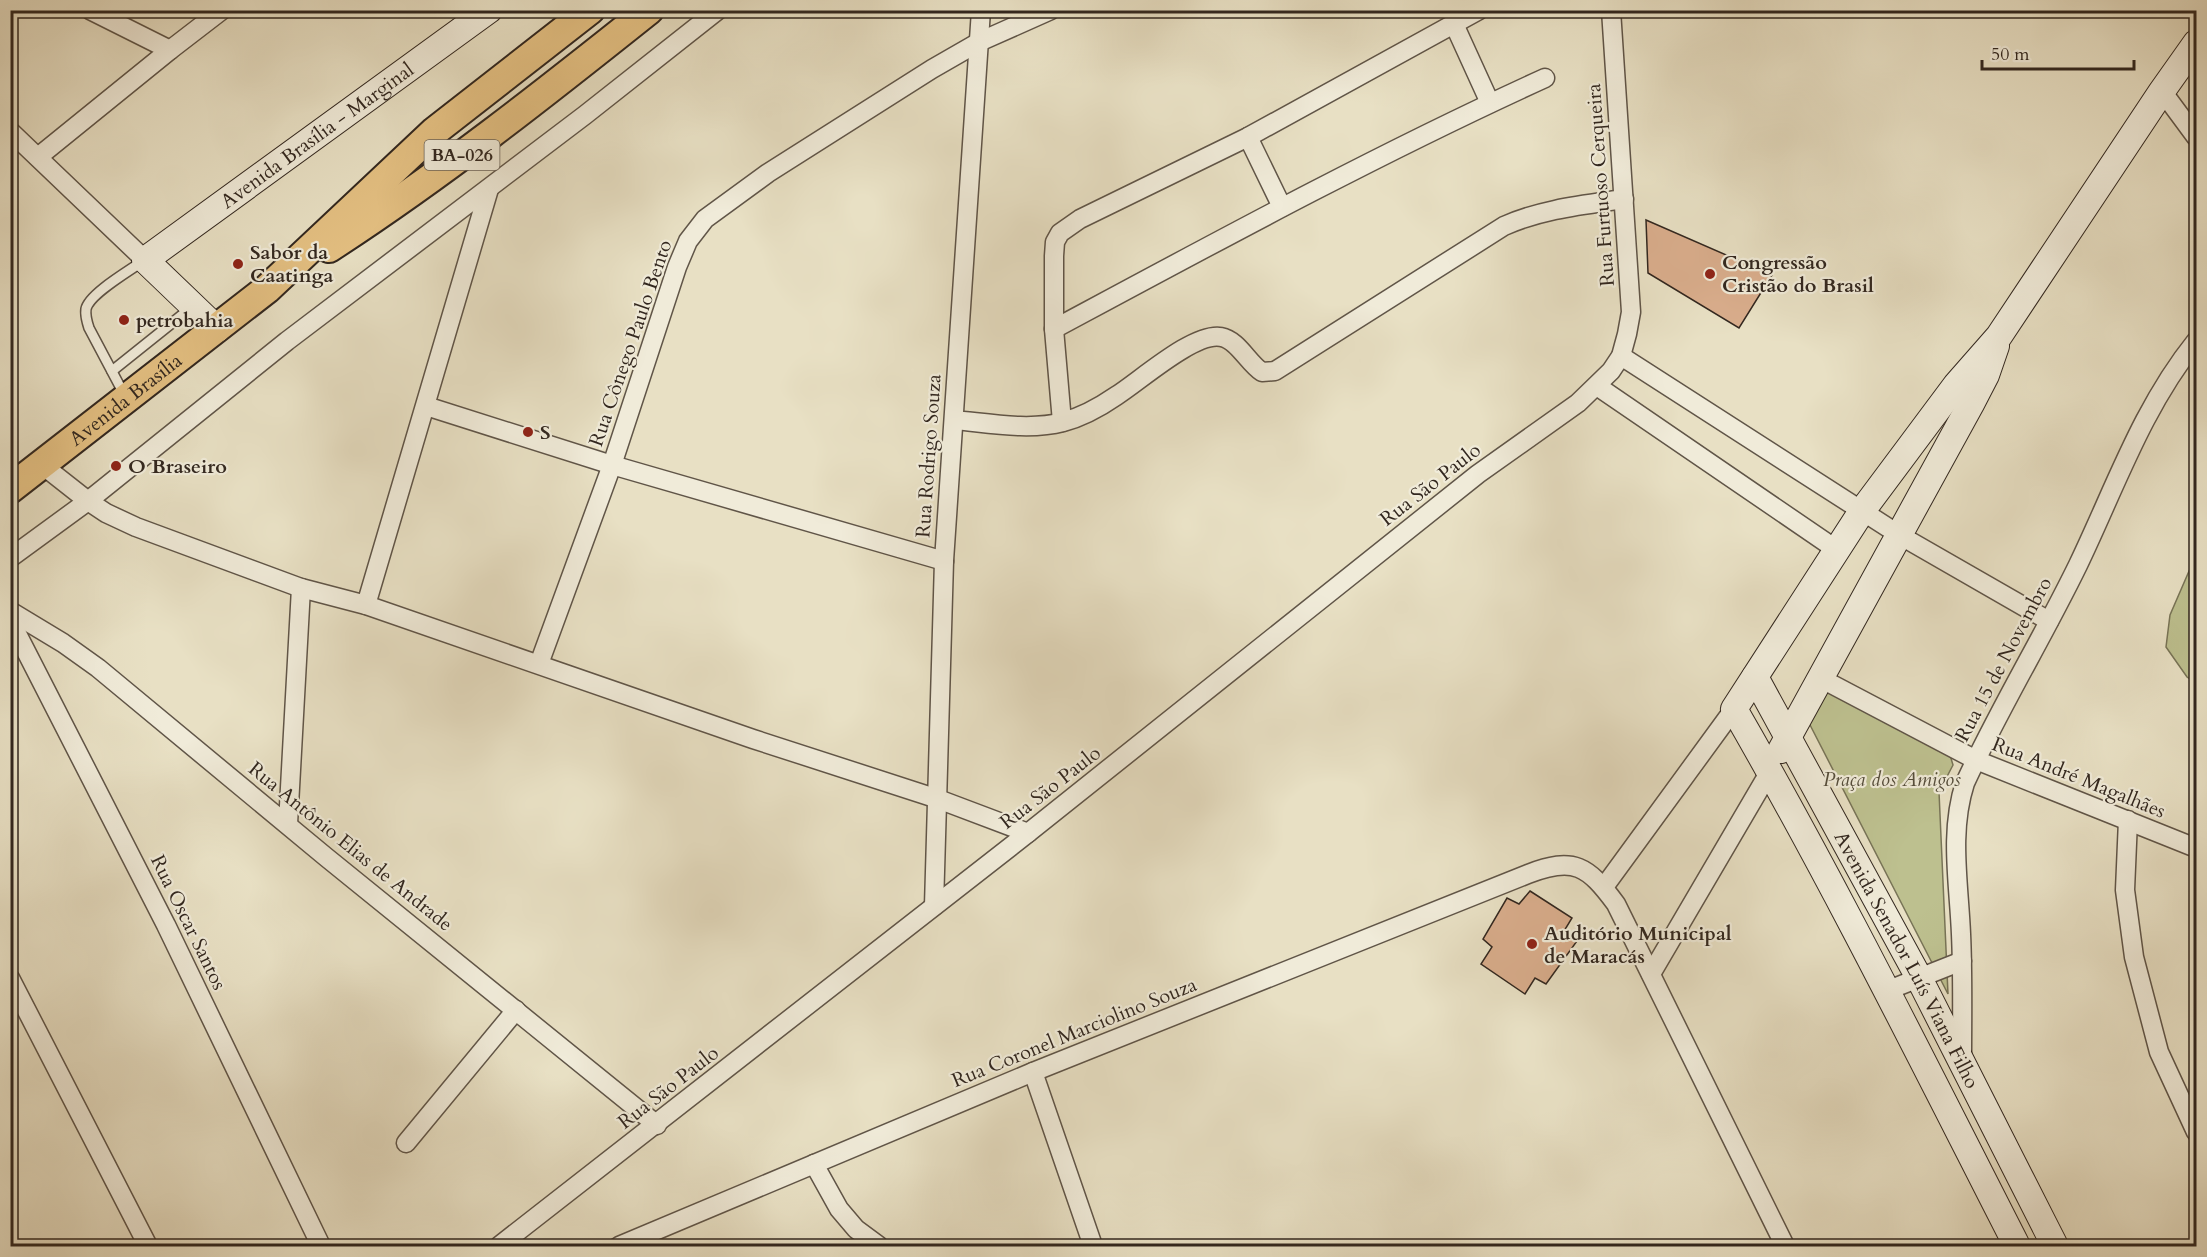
<svg xmlns="http://www.w3.org/2000/svg" width="2207" height="1257" viewBox="0 0 2207 1257" font-family="Cardo,serif">
<style>
.green{fill:#bdc08f;stroke:#787457;stroke-width:1.5}
.building{fill:#d9ad8c;stroke:#32271f;stroke-width:1.5}
.lines{fill:none;stroke-linecap:round;stroke-linejoin:round}
.lane-casing{stroke:#605548;stroke-width:12}
.street-casing{stroke:#605548;stroke-width:21}
.secondary-casing{stroke:#32271f;stroke-width:28}
.primary-casing{stroke:#32271f;stroke-width:32}
.lane{stroke:#f0ebd9;stroke-width:9}
.street{stroke:#f0ebd9;stroke-width:18}
.secondary{stroke:#f0ebd9;stroke-width:26}
.primary{stroke:#e4c082;stroke-width:28}
.poi-dot{fill:#8f2418;stroke:#f0ebd9;stroke-width:2}
.labels{text-anchor:middle;stroke-width:4.5;stroke-linejoin:round;paint-order:stroke}
.shield{fill:#f0ebd9;stroke:#6b6257;stroke-width:1.5}
.shield-label{font-size:18px;font-weight:bold;fill:#32271f}
.street-label{font-size:20px;fill:#32271f;stroke:#f0ebd9}
.poi-label{font-size:20px;font-weight:bold;fill:#32271f;stroke:#f0ebd9;text-anchor:start}
.park-label{font-size:20px;font-style:italic;fill:#554d3b;stroke:#f0ebd9}
</style>
<rect width="100%" height="100%" fill="#e8e0c4"/>
<filter id="stains"><feTurbulence type="fractalNoise" baseFrequency=".00333" numOctaves="4"/><feColorMatrix values="0 0 0 0 .2 0 0 0 0 .09 0 0 0 0 .02 0 0 0 .5 -.17"/></filter>
<radialGradient id="worn" r=".72"><stop offset=".6" stop-color="#630" stop-opacity="0"/><stop offset="1" stop-color="#630" stop-opacity=".3"/></radialGradient>
<g class="green">
<path d="M2196,555V683L2187,677L2166,647L2170,615Z"/>
<path d="M1821,684L1950,755L1953,765L1939,792L1948,994L1808,721Z"/>
</g>
<g class="building">
<path d="M1646,220L1772,275L1739,328L1648,273Z"/>
<path d="M1530,891L1572,918L1564,931L1577,941L1546,984L1535,978L1525,994L1481,964L1492,947L1483,939L1507,898L1519,904Z"/>
</g>
<g class="lines">
<defs>
<g id="lane">
<path d="M112,371L192,307"/>
<path d="M125,396L89,328C87,322 85,316 86,309C89,294 129,271 143,261"/>
</g>
<g id="street">
<path d="M90,10L170,50"/>
<path d="M1454,24L1490,103"/>
<path d="M2162,91L2196,137"/>
<path d="M10,131L145,260"/>
<path d="M1248,137L1282,207"/>
<path d="M38,157L170,50L222,10"/>
<path d="M1054,329C1216,242 1378,154 1545,78"/>
<path d="M1621,356L1901,536L2049,621"/>
<path d="M1597,386L1837,550"/>
<path d="M426,406L612,465L944,561"/>
<path d="M954,420C988,423 1029,431 1063,422C1082,417 1100,407 1116,396C1140,381 1194,332 1221,337C1238,340 1248,363 1262,372L1275,371L1504,226C1542,209 1583,205 1624,199"/>
<path d="M1062,422L1054,329V256L1055,242L1060,233L1080,219L1248,137L1479,10"/>
<path d="M41,464L88,501L106,513L136,527L301,588L366,605L753,739L938,799L1028,833"/>
<path d="M10,558L88,501L287,341L585,115L718,10"/>
<path d="M366,605L489,189"/>
<path d="M10,611L63,643L98,668L326,857L657,1125"/>
<path d="M10,620L166,925L321,1246"/>
<path d="M539,664L612,465L677,267L688,241L705,219L768,173L932,69L979,42L1051,10"/>
<path d="M1820,678L1976,760L2196,848"/>
<path d="M2128,820L2125,890L2134,957L2159,1052L2196,1132"/>
<path d="M288,824L301,588"/>
<path d="M1604,887L1734,709"/>
<path d="M934,906L944,561L981,10"/>
<path d="M1651,974L1770,771"/>
<path d="M10,978L148,1246"/>
<path d="M1886,991L1962,961"/>
<path d="M1962,1059C1962,1017 1963,976 1961,934C1959,884 1949,832 1965,783C1999,709 2042,639 2078,565C2115,488 2142,408 2196,341"/>
<path d="M1033,1072L1093,1246"/>
<path d="M406,1143L516,1010"/>
<path d="M814,1164L839,1209L856,1229L879,1246"/>
<path d="M499,1246L1028,833L1478,474L1578,403L1611,371L1621,356L1627,334L1631,312L1611,10"/>
<path d="M619,1246L1033,1072L1528,874C1574,856 1588,866 1616,904L1785,1246"/>
</g>
<g id="secondary">
<path id="s1" d="M217,329L145,260L489,10"/>
<path id="s2" d="M1755,677L1918,976L2055,1246"/>
<path d="M1781,750L1971,404L1986,375L1996,346"/>
<path d="M2017,1246C1925,1066 1835,884 1734,709L1862,511L1956,385L1999,336L2162,91L2196,43"/>
</g>
<g id="primary">
<path d="M329,248C440,176 545,93 649,10"/>
<path id="s3" d="M10,489L267,289L435,131L590,10"/>
</g>
</defs>
<use href="#lane" class="lane-casing"/>
<use href="#street" class="street-casing"/>
<use href="#secondary" class="secondary-casing"/>
<use href="#primary" class="primary-casing"/>
<use href="#lane" class="lane"/>
<use href="#street" class="street"/>
<use href="#secondary" class="secondary"/>
<use href="#primary" class="primary"/>
</g>
<g class="poi-dot">
<circle cx="238" cy="264" r="6"/>
<circle cx="1710" cy="274" r="6"/>
<circle cx="124" cy="320" r="6"/>
<circle cx="528" cy="432" r="6"/>
<circle cx="116" cy="466" r="6"/>
<circle cx="1532" cy="944" r="6"/>
</g>
<g class="labels">
<rect class="shield" x="424.5" y="140" width="75" height="30" rx="4.5"/>
<g class="shield-label">
<text x="462" y="161">BA-026</text>
</g>
<g class="street-label">
<text dy="7" stroke="none"><textPath href="#s1" startOffset="312">Avenida Brasília - Marginal</textPath></text>
<text transform="translate(1600 185) rotate(-94)" y="7">Rua Furtuoso Cerqueira</text>
<text transform="translate(630 343) rotate(-71)" y="7">Rua Cônego Paulo Bento</text>
<text dy="7" stroke="none"><textPath href="#s3" startOffset="146">Avenida Brasília</textPath></text>
<text transform="translate(928 456) rotate(-86)" y="7">Rua Rodrigo Souza</text>
<text transform="translate(1430 484) rotate(-38)" y="7">Rua São Paulo</text>
<text transform="translate(2003 659) rotate(-62)" y="7">Rua 15 de Novembro</text>
<text transform="translate(2079 777) rotate(22)" y="7">Rua André Magalhães</text>
<text transform="translate(1050 787) rotate(-38)" y="7">Rua São Paulo</text>
<text transform="translate(351 846) rotate(39)" y="7">Rua Antônio Elias de Andrade</text>
<text transform="translate(189 922) rotate(64)" y="7">Rua Oscar Santos</text>
<text dy="7" stroke="none"><textPath href="#s2" startOffset="321">Avenida Senador Luís Viana Filho</textPath></text>
<text transform="translate(1074 1032) rotate(-22)" y="7">Rua Coronel Marciolino Souza</text>
<text transform="translate(668 1087) rotate(-38)" y="7">Rua São Paulo</text>
</g>
<g class="poi-label">
<text x="250" y="259">Sabor da<tspan x="250" dy="23">Caatinga</tspan></text>
<text x="1722" y="269">Congressão<tspan x="1722" dy="23">Cristão do Brasil</tspan></text>
<text x="136" y="327">petrobahia</text>
<text x="540" y="439">S</text>
<text x="128" y="473">O Braseiro</text>
<text x="1544" y="940">Auditório Municipal<tspan x="1544" dy="23">de Maracás</tspan></text>
</g>
<g class="park-label">
<text x="1892" y="786">Praça dos Amigos</text>
</g>
</g>
<rect width="2207" height="1257" fill="none" stroke="#e8e0c4" stroke-width="36"/>
<rect x="12" y="12" width="2183" height="1233" fill="none" stroke="#32271f" stroke-width="3"/>
<rect x="18" y="18" width="2171" height="1221" fill="none" stroke="#32271f" stroke-width="1.5"/>
<path d="M1982 60v9h152v-9" fill="none" stroke="#32271f" stroke-width="3"/>
<text x="1991" y="60" font-size="18" fill="#32271f" stroke="#f0ebd9" stroke-width="4.5" paint-order="stroke">50 m</text>
<rect width="100%" height="100%" filter="url(#stains)"/>
<rect width="100%" height="100%" fill="url(#worn)"/>
</svg>
